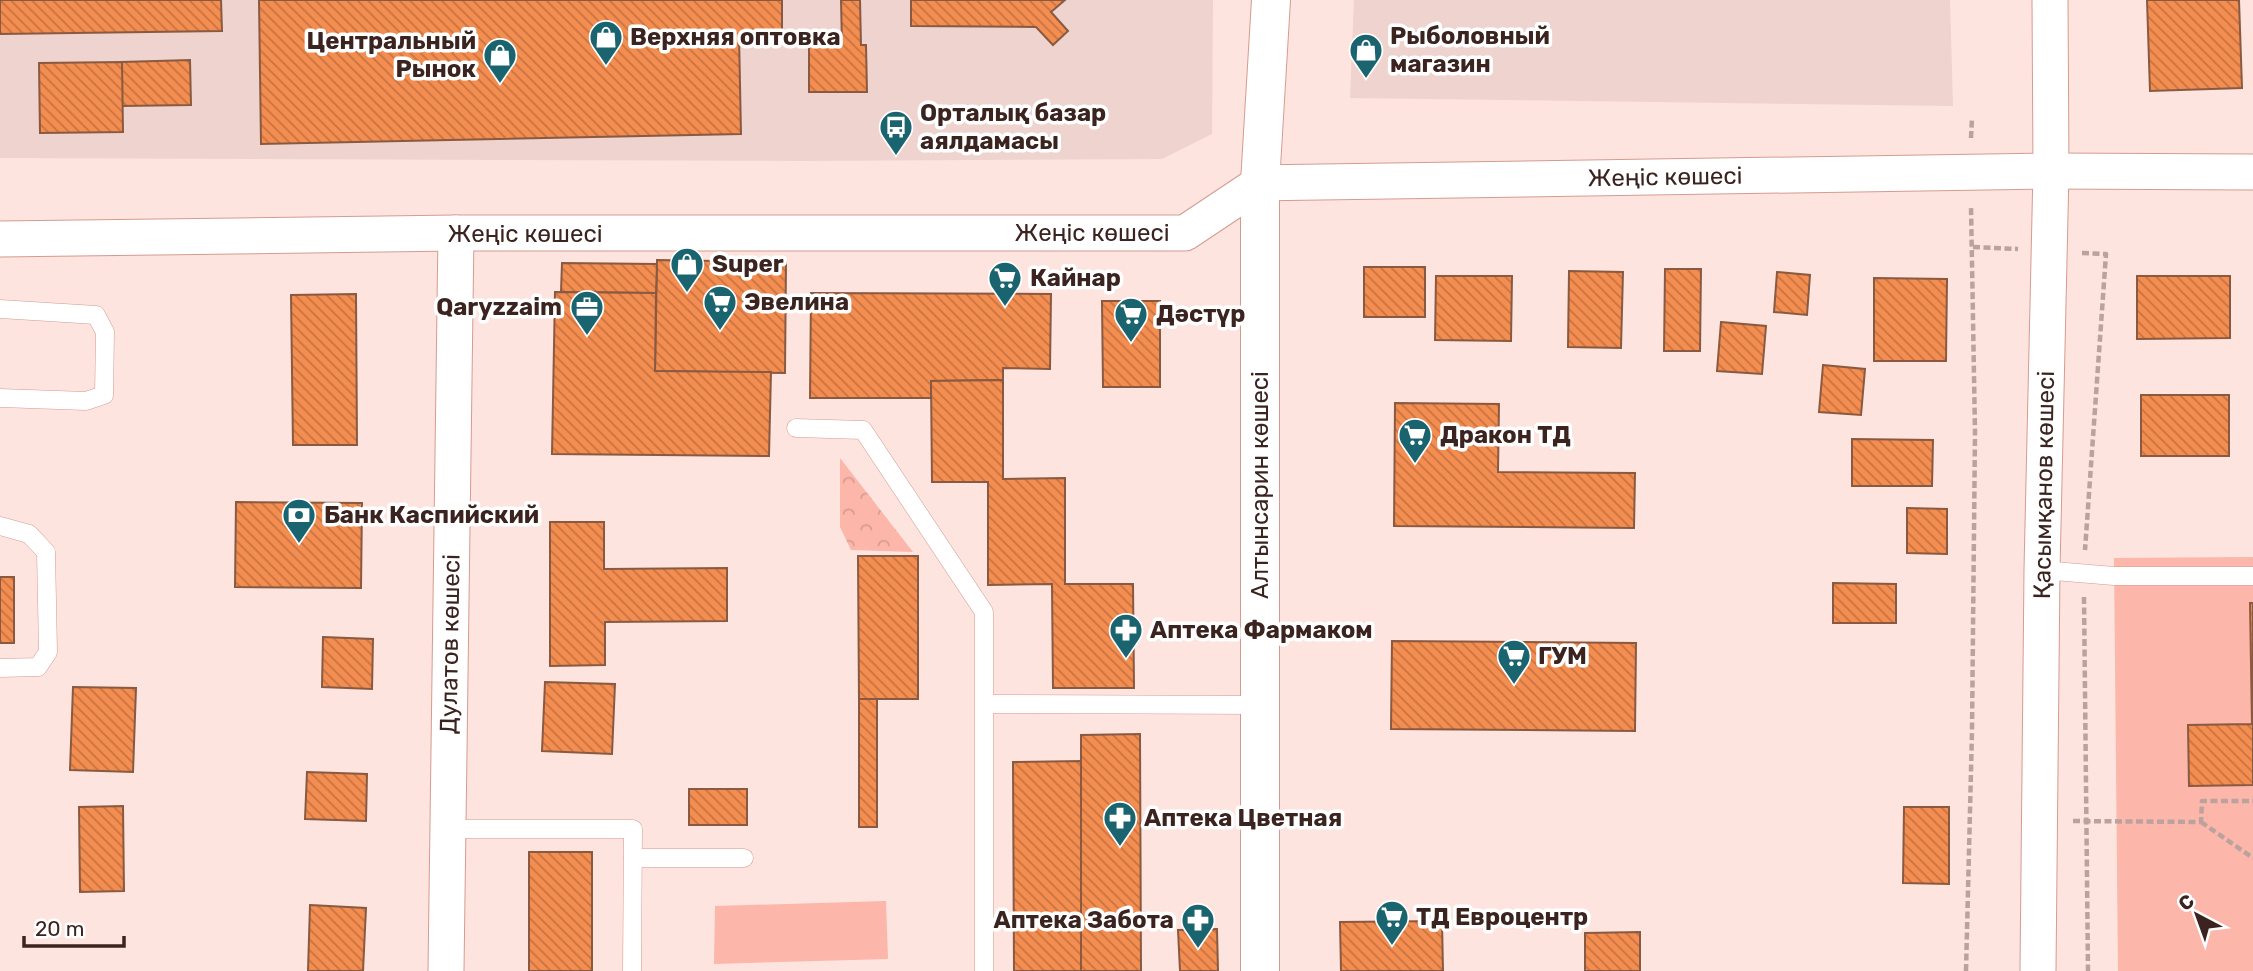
<svg xmlns="http://www.w3.org/2000/svg" width="2253" height="971" viewBox="0 0 2253 971" font-family="Rubik,sans-serif">
<style>
.built{fill:#efd3ce}
.grass{fill:#fcb6aa}
.park{fill:url(#park-crowns)}
.building{fill:url(#building-back-hatch);stroke:#895a41;stroke-width:2}
.lines{fill:none;stroke-linecap:round;stroke-linejoin:round}
.lane-casing{stroke:#d59b91;stroke-width:19}
.street-casing{stroke:#d59b91;stroke-width:37}
.secondary-casing{stroke:#d59b91;stroke-width:40}
.path{stroke:#bba29e;stroke-width:4.5;stroke-dasharray:7 3.5;stroke-linecap:butt}
.lane{stroke:#fff;stroke-width:18}
.street{stroke:#fff;stroke-width:35}
.secondary{stroke:#fff;stroke-width:38}
.labels{text-anchor:middle;stroke-width:7;stroke-linejoin:round;paint-order:stroke}
.poi-label{font-size:24px;font-weight:bold;fill:#3b2420;stroke:#fff;text-anchor:start}
.street-label{font-size:24px;fill:#3b2420;stroke:#fff}
</style>
<defs>
<pattern id="park-crowns" width="20" height="18" patternUnits="userSpaceOnUse" patternTransform="scale(1.75)"><rect width="20" height="18" fill="#fcb6aa"/><path d="M2 6a3 3 0 1 1 6 0M12 15a3 3 0 1 1 6 0" fill="none" stroke="#d99c92"/></pattern>
<pattern id="building-back-hatch" width="6" height="6" patternUnits="userSpaceOnUse" patternTransform="scale(1.75)"><rect width="6" height="6" fill="#f48d50"/><path d="M-1 5l2 2M0 0l6 6M5-1l2 2" fill="none" stroke="#c77342"/></pattern>
</defs>
<rect width="100%" height="100%" fill="#fde4df"/>
<g class="built">
<path d="M0,0H1213L1212,134L1162,159L798,161L0,158Z"/>
<path d="M1354,0H1950L1953,106L1350,98Z"/>
</g>
<g class="grass">
<path d="M2253,557V971H2118L2114,558Z"/>
<path d="M886,901L888,959L714,964L715,906Z"/>
</g>
<path class="park" d="M840,458L913,552L851,550L840,527Z"/>
<g class="building">
<path d="M0,0H221L222,31L0,34Z"/>
<path d="M259,0H782V34L739,35L741,134L261,144Z"/>
<path d="M841,0H860L861,45H866L867,92H809V46L842,45Z"/>
<path d="M911,0H1065L1051,12L1068,31L1053,45L1036,27L911,26Z"/>
<path d="M2147,0H2239L2242,88L2150,91Z"/>
<path d="M190,60L191,105L122,106V62Z"/>
<path d="M122,62L123,132L40,133L39,63Z"/>
<path d="M657,260L786,262L785,373L655,371Z"/>
<path d="M562,263L657,264L656,293L561,292Z"/>
<rect x="1364" y="267" width="61" height="50"/>
<path d="M1665,269H1701L1700,351H1664Z"/>
<path d="M1569,271L1623,272L1621,348L1568,347Z"/>
<path d="M1777,272L1810,275L1807,315L1774,312Z"/>
<path d="M1436,276H1512L1511,341L1435,340Z"/>
<path d="M2137,276H2230V338L2137,339Z"/>
<path d="M1874,278L1947,279L1946,361H1874Z"/>
<path d="M555,292L656,293L655,371L771,372L769,456L552,454Z"/>
<path d="M811,293L1051,294L1050,369L1003,368V380L931,381V398H810Z"/>
<path d="M356,294L357,445H293L291,295Z"/>
<path d="M1102,301H1160V387H1103Z"/>
<path d="M1721,322L1766,326L1762,374L1717,371Z"/>
<path d="M1823,365L1865,369L1861,415L1819,412Z"/>
<path d="M1003,380V479L1065,478V584H1133L1134,688H1053L1052,584L988,585V482H932L931,381Z"/>
<rect x="2141" y="395" width="88" height="61"/>
<path d="M1395,403L1499,404L1498,472L1635,473L1634,528L1394,526Z"/>
<path d="M1852,439L1933,440L1932,486H1852Z"/>
<path d="M236,502L362,503L361,588L235,587Z"/>
<path d="M1907,508L1947,509V554L1907,553Z"/>
<path d="M550,522H604V569L727,568V621L605,622V665L550,666Z"/>
<path d="M858,556H918V699H859Z"/>
<rect x="0" y="577" width="14" height="66"/>
<path d="M1833,583L1896,584V623H1833Z"/>
<path d="M2250,603H2253V785L2189,786L2188,725L2252,724Z"/>
<path d="M323,637L373,639L372,689L322,687Z"/>
<path d="M1392,641L1636,643L1635,731L1391,729Z"/>
<path d="M545,682L615,684L612,754L542,751Z"/>
<path d="M73,687L136,688L133,772L70,770Z"/>
<rect x="859" y="699" width="18" height="128"/>
<path d="M1140,734L1141,971H1081V735Z"/>
<path d="M1081,761V971H1014L1013,762Z"/>
<path d="M307,772L367,774L366,821L305,819Z"/>
<rect x="689" y="789" width="58" height="36"/>
<path d="M123,806L124,891L80,892L79,807Z"/>
<path d="M1904,807H1949V884L1903,883Z"/>
<rect x="529" y="852" width="63" height="119"/>
<path d="M310,905L366,908L363,971H308Z"/>
<path d="M1442,921L1443,971H1341L1340,922Z"/>
<path d="M1217,929L1218,971H1180L1178,930Z"/>
<path d="M1640,932V971H1585V933Z"/>
</g>
<g class="lines">
<defs>
<g id="lane">
<path d="M0,309L96,315L105,332L104,395L86,401L0,398"/>
<path d="M796,428L863,430L984,612V971"/>
<path d="M0,526L29,534L46,552L48,652L38,667L0,668"/>
<path d="M2042,570L2114,576H2253"/>
<path d="M985,704L1259,705"/>
<path d="M447,829H633L632,971"/>
<path d="M633,858H744"/>
</g>
<g id="street">
<path d="M0,239L456,233H1185L1260,183L2051,171L2253,172"/>
<path d="M446,971L456,233"/>
<path d="M2038,971L2042,570L2051,171L2050,0"/>
</g>
<path id="secondary" d="M1260,971V183L1271,0"/>
</defs>
<use href="#lane" class="lane-casing"/>
<use href="#street" class="street-casing"/>
<use href="#secondary" class="secondary-casing"/>
<g class="path">
<path d="M1971,138L1972,118"/>
<path d="M1973,247L2018,249"/>
<path d="M2082,253L2106,254L2085,550"/>
<path d="M2084,597L2088,971"/>
<path d="M2073,821L2201,822L2202,801H2253"/>
<path d="M2201,822L2253,858"/>
<path d="M1966,971L1972,731L1975,432L1971,206"/>
</g>
<use href="#lane" class="lane"/>
<use href="#street" class="street"/>
<use href="#secondary" class="secondary"/>
</g>
<defs>
<symbol id="shop-pin" viewBox="-11 -11 22 30"><path d="M0 17L-7.5 6A9.5 9.5 0 1 1 7.5 6Z" fill="#19646f" stroke="#fff"/><path d="M-5-2.5h2.3a2.7 3.5 0 0 1 5.4 0H5L5.5 6h-11ZM-1.5-2.5h3a1.5 2.3 0 0 0-3 0Z" fill="#fff"/></symbol>
<symbol id="bus-pin" viewBox="-11 -11 22 30"><path d="M0 17L-7.5 6A9.5 9.5 0 1 1 7.5 6Z" fill="#19646f" stroke="#fff"/><path d="M-5-6H5V4H4V6H2V4H-2V6H-4V4H-5ZM-3.5-4V0h7V-4ZM-3.5 1.2v1.5H-2V1.2ZM2 1.2v1.5H3.5V1.2Z" fill="#fff"/></symbol>
<symbol id="supermarket-pin" viewBox="-11 -11 22 30"><path d="M0 17L-7.5 6A9.5 9.5 0 1 1 7.5 6Z" fill="#19646f" stroke="#fff"/><path d="M-6-5.5h2.5l.6 2H6L4.5 2H-2.5L-4.4-4H-6ZM-1.5 3.2a1.3 1.3 0 1 0 .1 0ZM3 3.2a1.3 1.3 0 1 0 .1 0Z" fill="#fff"/></symbol>
<symbol id="office-pin" viewBox="-11 -11 22 30"><path d="M0 17L-7.5 6A9.5 9.5 0 1 1 7.5 6Z" fill="#19646f" stroke="#fff"/><path d="M-6-3h4V-5.5h4V-3h4V5H-6ZM-1-4.5V-3h2v-1.5ZM-6 0V1H6V0Z" fill="#fff"/></symbol>
<symbol id="bank-pin" viewBox="-11 -11 22 30"><path d="M0 17L-7.5 6A9.5 9.5 0 1 1 7.5 6Z" fill="#19646f" stroke="#fff"/><path d="M-6-4H6V4H-6ZM0-2.3a2.3 2.3 0 1 0 0 4.6a2.3 2.3 0 1 0 0-4.6Z" fill="#fff"/></symbol>
<symbol id="pharmacy-pin" viewBox="-11 -11 22 30"><path d="M0 17L-7.5 6A9.5 9.5 0 1 1 7.5 6Z" fill="#19646f" stroke="#fff"/><path d="M-2-6h4v4h4v4h-4v4h-4v-4h-4v-4h4Z" fill="#fff"/></symbol>
</defs>
<g fill-rule="evenodd">
<use href="#shop-pin" x="587" y="18" width="38" height="52"/>
<use href="#shop-pin" x="1347" y="31" width="38" height="52"/>
<use href="#shop-pin" x="481" y="36" width="38" height="52"/>
<use href="#bus-pin" x="877" y="108" width="38" height="52"/>
<use href="#shop-pin" x="668" y="245" width="38" height="52"/>
<use href="#supermarket-pin" x="986" y="259" width="38" height="52"/>
<use href="#supermarket-pin" x="701" y="283" width="38" height="52"/>
<use href="#office-pin" x="568" y="288" width="38" height="52"/>
<use href="#supermarket-pin" x="1112" y="295" width="38" height="52"/>
<use href="#supermarket-pin" x="1396" y="416" width="38" height="52"/>
<use href="#bank-pin" x="280" y="496" width="38" height="52"/>
<use href="#pharmacy-pin" x="1107" y="611" width="38" height="52"/>
<use href="#supermarket-pin" x="1495" y="637" width="38" height="52"/>
<use href="#pharmacy-pin" x="1101" y="799" width="38" height="52"/>
<use href="#supermarket-pin" x="1373" y="898" width="38" height="52"/>
<use href="#pharmacy-pin" x="1179" y="901" width="38" height="52"/>
</g>
<g class="labels">
<g class="poi-label">
<text x="1390" y="44">Рыболовный<tspan x="1390" dy="28">магазин</tspan></text>
<text x="630" y="45">Верхняя оптовка</text>
<text x="476" y="49" text-anchor="end">Центральный<tspan x="476" dy="28">Рынок</tspan></text>
<text x="920" y="121">Орталық базар<tspan x="920" dy="28">аялдамасы</tspan></text>
<text x="712" y="272">Super</text>
<text x="1030" y="286">Кайнар</text>
<text x="744" y="310">Эвелина</text>
<text x="562" y="315" text-anchor="end">Qaryzzaim</text>
<text x="1156" y="322">Дәстүр</text>
<text x="1440" y="443">Дракон ТД</text>
<text x="324" y="523">Банк Каспийский</text>
<text x="1150" y="638">Аптека Фармаком</text>
<text x="1538" y="664">ГУМ</text>
<text x="1144" y="826">Аптека Цветная</text>
<text x="1416" y="925">ТД Евроцентр</text>
<text x="1174" y="928" text-anchor="end">Аптека Забота</text>
</g>
<g class="street-label">
<text transform="translate(1665 177) rotate(-1)" y="8">Жеңіс көшесі</text>
<text x="1092" y="241">Жеңіс көшесі</text>
<text x="525" y="242">Жеңіс көшесі</text>
<text transform="translate(1260 485) rotate(-90)" y="8">Алтынсарин көшесі</text>
<text transform="translate(2044 485) rotate(-89)" y="8">Қасымқанов көшесі</text>
<text transform="translate(450 644) rotate(-89)" y="8">Дулатов көшесі</text>
</g>
</g>
<g transform="translate(2197 915) rotate(319)" stroke="#ffffff" stroke-width="5" paint-order="stroke">
<path d="M0-5L12 26L0 18L-12 26Z" fill="#3b2420"/>
<text y="-10" font-size="19" font-weight="bold" text-anchor="middle" fill="#3b2420">С</text>
</g>
<path d="M24 936v10h100v-10" fill="none" stroke="#3b2420" stroke-width="3.5"/>
<text x="35" y="936" font-size="21" fill="#3b2420" stroke="#ffffff" stroke-width="5" paint-order="stroke">20 m</text>
</svg>
